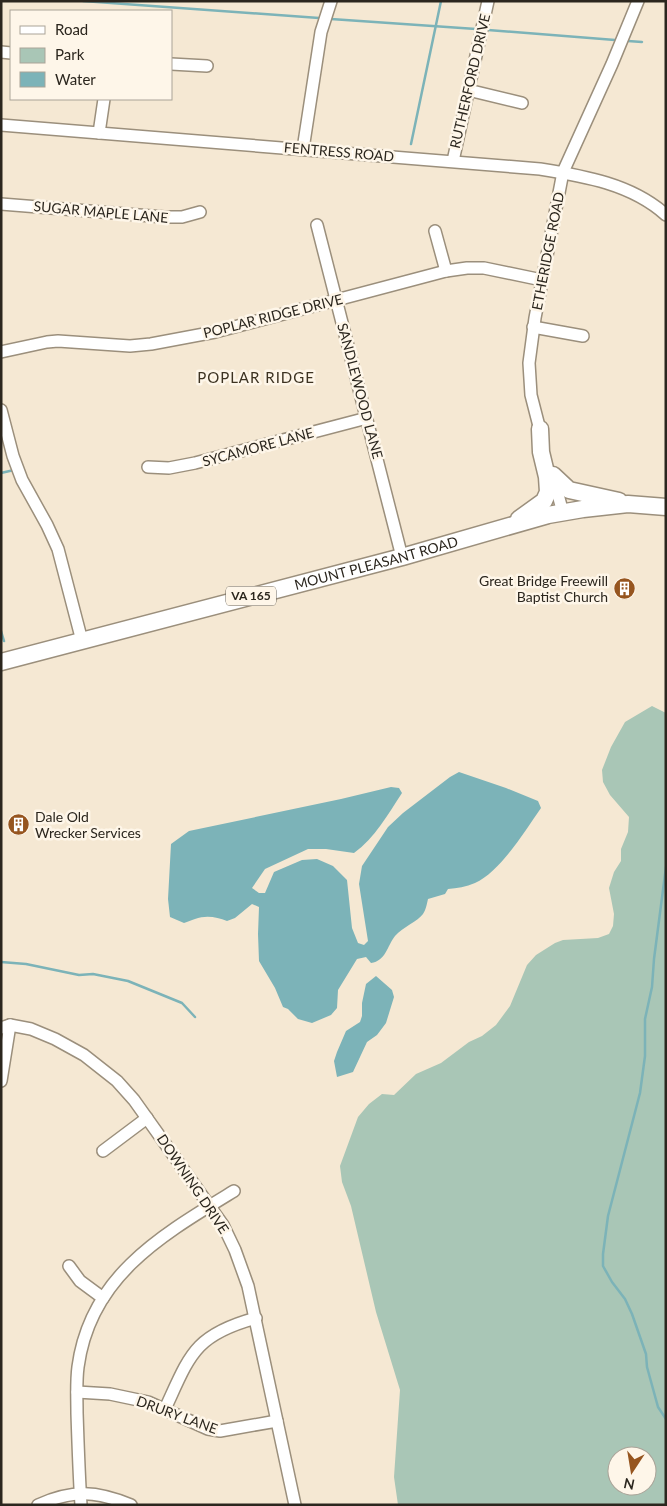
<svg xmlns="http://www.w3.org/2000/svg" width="667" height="1506" viewBox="0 0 667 1506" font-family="Lato,sans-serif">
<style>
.green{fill:#a9c6b6;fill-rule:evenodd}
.water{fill:#7cb3b8}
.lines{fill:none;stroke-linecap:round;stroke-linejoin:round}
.stream{stroke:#7cb3b8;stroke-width:2.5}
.minor-casing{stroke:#9b8f7c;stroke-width:14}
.highway-casing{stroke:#9b8f7c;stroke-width:19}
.minor{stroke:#fff;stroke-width:11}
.highway{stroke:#fff;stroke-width:16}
.labels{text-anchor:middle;stroke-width:5;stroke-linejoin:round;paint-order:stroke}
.shield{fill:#fef6e9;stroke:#6a645b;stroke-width:1}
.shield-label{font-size:12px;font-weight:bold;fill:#2b261e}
.street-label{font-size:14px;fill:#2b261e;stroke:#fef6e9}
.poi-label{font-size:14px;fill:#2b261e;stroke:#fef6e9;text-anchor:end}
.neighbourhood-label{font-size:15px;letter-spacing:1px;fill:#3d3322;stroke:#fef6e9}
</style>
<rect width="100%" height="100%" fill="#f5e8d3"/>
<path class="green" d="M652,706L666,713V1505H398L394,1477L400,1390L376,1312L351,1206L342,1182L340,1166L358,1117L369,1104L382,1094L394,1095L416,1074L441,1063L469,1042L482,1036L496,1025L510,1006L527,965L536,955L555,943L563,940L598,938L609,934L613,926L614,914L609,888L614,872L621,861V849L628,832L629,817L610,795L603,782L602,770L611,747L625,722ZM617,1456H647V1486H617Z"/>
<g class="water">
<path d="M459,772L506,788L538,801L541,808C525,831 500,872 475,883C466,887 457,888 448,889L445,894L428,899C427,903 426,910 423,914C418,921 403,927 395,936C387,946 386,961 371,963L366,957L357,959L338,990L337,1008L331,1015L312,1023L298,1019L288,1009L283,1007L275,988L259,961L258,934L259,907L252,904L235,918L227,921C217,917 206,915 195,919C191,920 188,922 184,923L170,917L168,899L171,844L189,831L341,799L391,787L399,788L402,793C388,814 375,838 354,853L326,849H308L265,869L252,888L259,893H265L274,872L302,860L317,859L333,866L347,880L352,928L358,943L364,945L368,941L359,884L362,866L388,827L403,813L450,777Z"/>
<path d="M376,976L392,990L394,997L386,1023L377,1035L367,1042L353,1072L337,1077L334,1061L337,1052L346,1031L360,1022L362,1016V1003L366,984Z"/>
</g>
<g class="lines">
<g class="stream">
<path d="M83,1L319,18"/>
<path d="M331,19L476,29"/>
<path d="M488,30L615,40"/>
<path d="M628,41L642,42"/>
<path d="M411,144L441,1"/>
<path d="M1,473L14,470"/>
<path d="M1,631L4,641"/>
<path d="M666,867L654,959L652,987L645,1019V1056L640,1093L608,1216L603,1254V1266L612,1282L625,1299L632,1314L646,1354L647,1367L658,1407L666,1419"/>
<path d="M1,962L26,964L79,975L93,974L128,981L182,1003L195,1017"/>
</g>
<defs>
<g id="minor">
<path d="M1,52L11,53"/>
<path d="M171,64L207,66"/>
<path d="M468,90L522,103"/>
<path d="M1,125L540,169C584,176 632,184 666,215"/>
<path d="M99,133L104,99"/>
<path d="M303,149L321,32L331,1"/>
<path d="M453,161L488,1"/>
<path d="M1,204L164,217H182L200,212"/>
<path d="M317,225L402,557"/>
<path d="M435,231L446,271"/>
<path d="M533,327L583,336"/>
<path d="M1,352L47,342L58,341L130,346L151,344L215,332L446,271L467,268H484L542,280"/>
<path d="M1,410L13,456L22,480L47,525L58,549L82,641"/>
<path d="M541,434L531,395L529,363L535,318L563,172L612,64L638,1"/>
<path d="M148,467L169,468L195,463L367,418"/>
<path d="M553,476L563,513"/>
<path d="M1,1028L10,1025L31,1029L55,1039L84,1055L117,1081L134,1100L223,1225L235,1250L248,1286L295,1505"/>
<path d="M1,1081L10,1025"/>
<path d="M103,1151L147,1118"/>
<path d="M69,1266L80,1281L103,1298"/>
<path d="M77,1392L110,1394L148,1402L208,1429L220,1431L277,1421"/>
<path d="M165,1409C190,1355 194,1335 256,1318"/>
<path d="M38,1505C73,1489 97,1491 131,1505"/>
<path d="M81,1505C79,1474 78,1444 77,1413C77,1398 76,1382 78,1367C90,1276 162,1235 234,1191"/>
</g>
<g id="highway">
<path d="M553,475L569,490L619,501"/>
<path d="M519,519L544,501L548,492L547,477L541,452L540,429"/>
<path id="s1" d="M1,662L402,557L548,515L583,509L628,504L666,507"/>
</g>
</defs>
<use href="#minor" class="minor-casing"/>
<use href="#highway" class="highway-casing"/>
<use href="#minor" class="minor"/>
<use href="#highway" class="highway"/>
</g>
<defs>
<symbol id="building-disc" viewBox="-11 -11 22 22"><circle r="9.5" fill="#96551f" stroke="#fef6e9"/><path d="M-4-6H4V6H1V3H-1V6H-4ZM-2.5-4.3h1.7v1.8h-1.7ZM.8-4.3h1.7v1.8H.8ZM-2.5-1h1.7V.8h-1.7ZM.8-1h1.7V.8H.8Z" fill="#fff"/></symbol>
</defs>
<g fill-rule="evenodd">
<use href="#building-disc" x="612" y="576" width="25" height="25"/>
<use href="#building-disc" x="6" y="812" width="25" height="25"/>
</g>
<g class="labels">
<rect class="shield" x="226" y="586.5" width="50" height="19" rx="4"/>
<g class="shield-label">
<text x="251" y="600">VA 165</text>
</g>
<g class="street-label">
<text transform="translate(470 81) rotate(-77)" y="5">RUTHERFORD DRIVE</text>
<text transform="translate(339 152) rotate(5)" y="5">FENTRESS ROAD</text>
<text transform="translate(101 212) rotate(5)" y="5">SUGAR MAPLE LANE</text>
<text transform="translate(548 251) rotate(-79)" y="5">ETHERIDGE ROAD</text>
<text transform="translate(273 316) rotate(-14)" y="5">POPLAR RIDGE DRIVE</text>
<text transform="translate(360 391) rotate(75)" y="5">SANDLEWOOD LANE</text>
<text transform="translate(258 447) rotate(-15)" y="5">SYCAMORE LANE</text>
<text dy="5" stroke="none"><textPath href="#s1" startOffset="388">MOUNT PLEASANT ROAD</textPath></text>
<text transform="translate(193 1184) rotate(56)" y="5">DOWNING DRIVE</text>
<text transform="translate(177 1415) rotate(20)" y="5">DRURY LANE</text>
</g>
<g class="poi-label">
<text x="608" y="586">Great Bridge Freewill<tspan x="608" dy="16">Baptist Church</tspan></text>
<text x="35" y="822" text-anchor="start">Dale Old<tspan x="35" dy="16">Wrecker Services</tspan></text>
</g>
<g class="neighbourhood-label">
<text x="256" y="383">POPLAR RIDGE</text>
</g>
</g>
<rect width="667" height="1506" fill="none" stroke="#2b261e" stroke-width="5"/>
<rect x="10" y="10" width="162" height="90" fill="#fef6e9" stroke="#aaa398"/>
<rect x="20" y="26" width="25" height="8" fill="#ffffff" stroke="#aaa398"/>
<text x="55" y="35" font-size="15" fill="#2b261e">Road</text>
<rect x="20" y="48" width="25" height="15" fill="#a9c6b6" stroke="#aaa398"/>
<text x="55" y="60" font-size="15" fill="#2b261e">Park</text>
<rect x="20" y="72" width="25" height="15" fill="#7cb3b8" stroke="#aaa398"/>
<text x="55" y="85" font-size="15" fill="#2b261e">Water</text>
<g transform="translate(632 1471) rotate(192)"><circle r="24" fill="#fef6e9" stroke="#aaa398"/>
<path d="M0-4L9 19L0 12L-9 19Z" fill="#96551f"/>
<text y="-8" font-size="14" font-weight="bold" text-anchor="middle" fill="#2b261e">N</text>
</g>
</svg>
